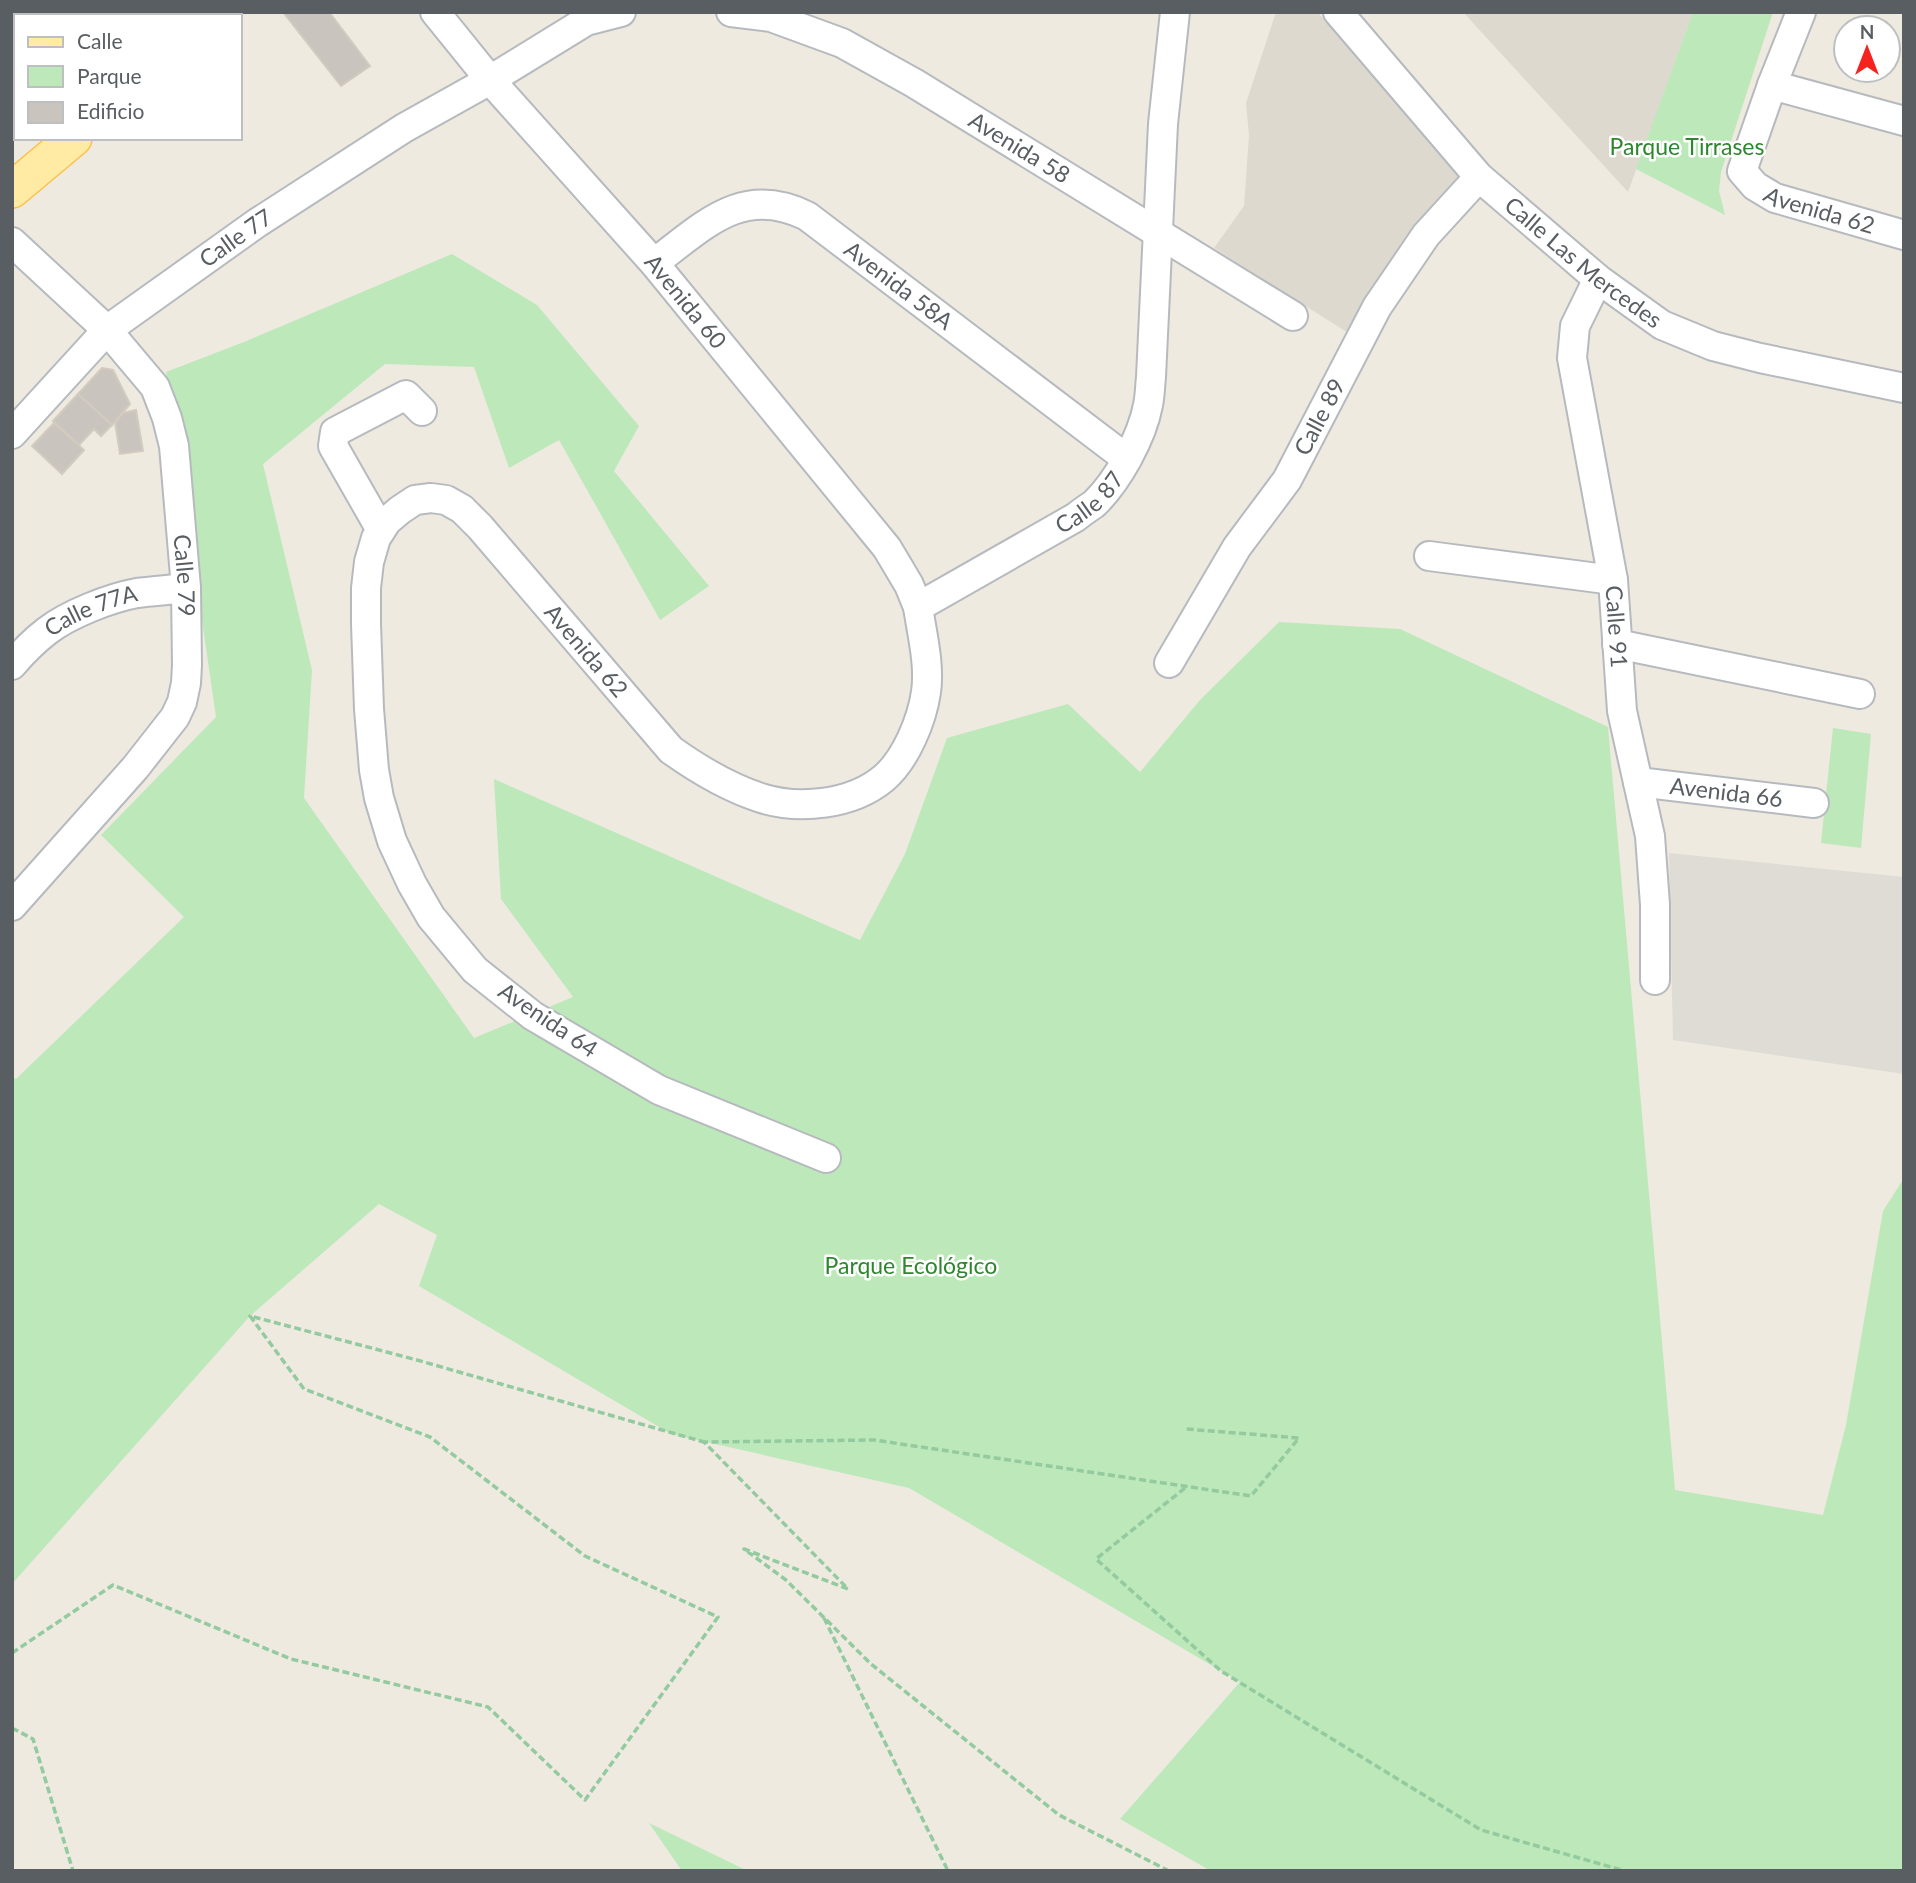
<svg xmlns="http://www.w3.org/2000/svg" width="1916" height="1883" viewBox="0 0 1916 1883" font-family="Lato,sans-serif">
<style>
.industrial{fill:#dedcd5}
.education{fill:#ddd9cf}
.green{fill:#bde8ba}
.building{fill:#c9c4be;stroke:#d3cbbe;stroke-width:2}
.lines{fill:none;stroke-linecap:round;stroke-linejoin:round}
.minor-casing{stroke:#b6babf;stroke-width:32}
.major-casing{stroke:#fcc04b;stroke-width:38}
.path{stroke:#93ca9f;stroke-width:3.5;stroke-dasharray:7 3.5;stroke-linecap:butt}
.minor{stroke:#fff;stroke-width:28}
.major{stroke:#ffeba4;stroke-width:35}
.labels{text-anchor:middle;stroke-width:5;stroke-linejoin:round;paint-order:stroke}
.park-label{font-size:23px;fill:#2e862e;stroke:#fff}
.street-label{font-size:23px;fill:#595e63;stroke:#fff}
</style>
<rect width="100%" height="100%" fill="#eeeae0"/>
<path class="industrial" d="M1669,853L1904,877V1074L1673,1040Z"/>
<g class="education">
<path d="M1276,12H1317L1474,172L1361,341L1214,248L1244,206L1249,135L1246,103Z"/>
<path d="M1463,12H1693L1628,192Z"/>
</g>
<g class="green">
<path d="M1693,12H1773L1721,172L1719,191L1725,215L1636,169Z"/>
<path d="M452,254L537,305L639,426L614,471L709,586L660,620L559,440L509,468L474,367L385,364L263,464L312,670L304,798L474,1038L573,997L501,899L494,779L860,940L905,854L947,738L1068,704L1140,772L1200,700L1279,622L1400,629L1608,727L1675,1490L1823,1515L1846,1425L1883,1211L1904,1178V1871H1211L1120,1819L1240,1682L909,1488L671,1434L419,1286L437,1235L379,1204L250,1316L12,1584V1077L16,1079L184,917L101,835L216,717L166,372L244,342Z"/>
<path d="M1833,728L1871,734L1861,848L1821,843Z"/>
<path d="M649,1823L748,1871H682Z"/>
</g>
<g class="building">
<path d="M283,12H329L370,66L341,86Z"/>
<path d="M102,368L113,370L130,404L112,425L78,394Z"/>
<path d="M78,394L112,425L101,436L94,429L79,445L53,421Z"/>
<path d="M136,410L143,451L120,454L115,422L123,413Z"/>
<path d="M54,423L84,450L62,474L32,446Z"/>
</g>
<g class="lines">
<defs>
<g id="minor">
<path id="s1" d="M435,12L490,80L654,263L887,548L909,585L918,607"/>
<path id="s2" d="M731,12L771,17L842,43L914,83L1293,316"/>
<path id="s3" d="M1338,12L1479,177L1598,279L1662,325L1713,346L1760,358L1904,388"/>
<path id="s4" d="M1801,12L1772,85L1742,171L1755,186L1775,198L1904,235"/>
<path d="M1772,85L1904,121"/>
<path id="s5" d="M12,242L107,330L155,387L167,418L174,446L186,588L187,665L186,683L182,702L175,717L135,768L12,906"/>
<path id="s6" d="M654,263C705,225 742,184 807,216L1127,459"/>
<path id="s7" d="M1598,279L1575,326L1572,358L1613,580L1622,711L1650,836L1655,905V980"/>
<path id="s8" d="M12,434L107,330L257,223L404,128L490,80L586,21L621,12"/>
<path d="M381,530L333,446L335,432L406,395L422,411"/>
<path d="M1429,556L1613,580"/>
<path d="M1617,644L1860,694"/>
<path id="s9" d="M1169,663L1237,547L1287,480L1377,307L1426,235L1479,177"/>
<path id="s10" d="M12,665C23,652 34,641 47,631C69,614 110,598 137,593C153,591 170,590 186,588"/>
<path id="s11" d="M1638,782L1814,803"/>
<path id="s12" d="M826,1158L659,1090L533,1016L475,970L431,917L412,884L392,841L379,798L374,770L369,709L366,624V588L369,562L376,538L387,521L400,510L415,500L431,498L446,500L462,509L480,527L671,750C699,770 727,787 761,798C799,810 852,805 884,778C906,759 922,720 926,692C930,665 922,634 918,607L1076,517C1082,512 1088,508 1094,504C1118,481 1142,437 1148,405C1150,396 1150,386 1151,377L1163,124L1175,12"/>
</g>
<g id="major">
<path d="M219,16L223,12"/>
<path d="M12,190L74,138"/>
</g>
</defs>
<use href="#minor" class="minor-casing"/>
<use href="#major" class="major-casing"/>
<g class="path">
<path d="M1185,1488L1096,1559L1221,1671L1481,1830L1625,1871"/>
<path d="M824,1618L948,1871"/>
<path d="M12,1653L113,1585L291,1659L488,1707L585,1800L718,1617L585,1556L430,1437L304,1389L250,1316L417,1360L704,1442"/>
<path d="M12,1728L33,1739L73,1871"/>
<path d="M1169,1871L1059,1815L871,1664L786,1580L744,1549L848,1589L704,1442L874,1440L1251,1496L1299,1438L1186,1429"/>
</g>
<use href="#minor" class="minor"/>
<use href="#major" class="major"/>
</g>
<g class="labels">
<g class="park-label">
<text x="1687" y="155">Parque Tirrases</text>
<text x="911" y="1274">Parque Ecológico</text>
</g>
<g class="street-label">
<text dy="8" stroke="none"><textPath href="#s2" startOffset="322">Avenida 58</textPath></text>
<text dy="8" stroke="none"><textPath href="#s4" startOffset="259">Avenida 62</textPath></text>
<text dy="8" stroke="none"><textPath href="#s8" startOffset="299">Calle 77</textPath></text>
<text dy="8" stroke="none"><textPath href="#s3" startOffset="352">Calle Las Mercedes</textPath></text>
<text dy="8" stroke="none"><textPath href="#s6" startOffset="287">Avenida 58A</textPath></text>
<text dy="8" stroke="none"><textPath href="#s1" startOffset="383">Avenida 60</textPath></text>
<text dy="8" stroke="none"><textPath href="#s9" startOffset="289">Calle 89</textPath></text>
<text dy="8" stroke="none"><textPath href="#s12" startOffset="1902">Calle 87</textPath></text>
<text dy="8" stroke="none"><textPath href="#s5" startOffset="396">Calle 79</textPath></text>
<text dy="8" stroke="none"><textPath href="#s10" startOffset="98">Calle 77A</textPath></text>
<text dy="8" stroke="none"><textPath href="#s7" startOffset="357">Calle 91</textPath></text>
<text dy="8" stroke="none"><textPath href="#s12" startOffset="1155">Avenida 62</textPath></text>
<text dy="8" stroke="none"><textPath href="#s11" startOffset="89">Avenida 66</textPath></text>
<text transform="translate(548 1020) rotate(34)" y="8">Avenida 64</text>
</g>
</g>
<rect width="1916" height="1883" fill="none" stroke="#595e63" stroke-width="28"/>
<rect x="14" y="14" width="228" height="126" fill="#ffffff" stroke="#bdbfc1" stroke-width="2"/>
<rect x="28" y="37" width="35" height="10" fill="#ffeba4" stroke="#bdbfc1" stroke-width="2"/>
<text x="77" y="49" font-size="21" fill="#595e63">Calle</text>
<rect x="28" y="66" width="35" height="21" fill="#bde8ba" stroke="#bdbfc1" stroke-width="2"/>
<text x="77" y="84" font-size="21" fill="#595e63">Parque</text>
<rect x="28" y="102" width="35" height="21" fill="#c9c4be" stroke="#bdbfc1" stroke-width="2"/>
<text x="77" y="119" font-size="21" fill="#595e63">Edificio</text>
<g transform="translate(1867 49)"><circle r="33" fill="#ffffff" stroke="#bdbfc1" stroke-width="2"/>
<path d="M0-5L12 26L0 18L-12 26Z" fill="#f6221e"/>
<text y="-10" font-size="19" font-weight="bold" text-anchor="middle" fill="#595e63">N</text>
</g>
</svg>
